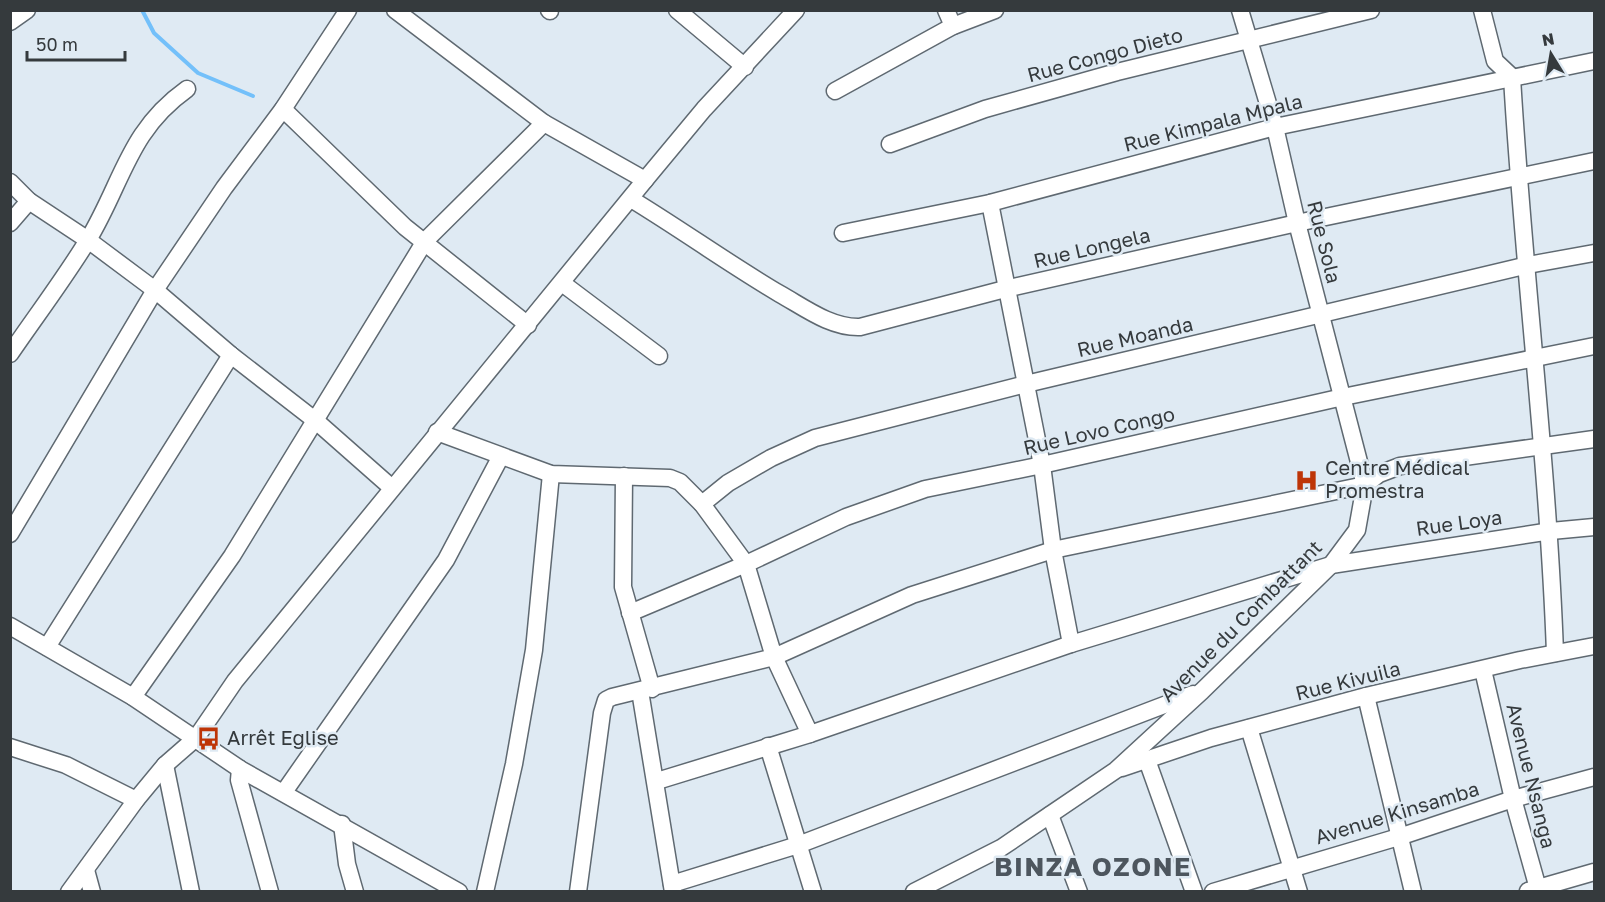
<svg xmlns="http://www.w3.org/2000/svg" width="1605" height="902" viewBox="0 0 1605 902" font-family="'Golos Text',sans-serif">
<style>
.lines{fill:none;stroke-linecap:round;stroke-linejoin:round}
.stream{stroke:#73c0fa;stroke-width:4}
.minor-casing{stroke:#5f6971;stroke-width:19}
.minor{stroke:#fff;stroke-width:16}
.labels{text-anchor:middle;stroke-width:5;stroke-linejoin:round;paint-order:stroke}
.street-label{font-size:20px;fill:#353a3d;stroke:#dfeaf3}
.poi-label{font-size:20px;fill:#353a3d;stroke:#dfeaf3;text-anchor:start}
.district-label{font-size:26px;font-weight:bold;letter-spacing:1.5px;fill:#4d565e;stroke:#dfeaf3}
</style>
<rect width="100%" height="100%" fill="#dfeaf3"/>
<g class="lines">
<path class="stream" d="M142,10L154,33L198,73L253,96"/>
<defs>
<g id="minor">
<path d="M395,10L544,123L645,180"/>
<path d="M549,10L550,11"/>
<path d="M677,10L745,67"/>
<path d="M946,10L953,26"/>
<path d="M1482,10L1495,61L1512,77C1523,269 1548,460 1555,653"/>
<path d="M10,22L27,10"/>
<path d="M835,91L953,26L995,10"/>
<path d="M283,109L405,227L528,325"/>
<path d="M890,144L985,109L1117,72L1371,10"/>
<path d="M10,182L29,201L88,240L155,290L231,355L316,421L392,488"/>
<path d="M631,199C682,230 729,264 780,294C805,308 831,328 860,327L1005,289L1297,223L1594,161"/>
<path d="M990,203L1042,465L1053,550L1071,644"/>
<path d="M10,223L29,201"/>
<path d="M843,233L990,203L1275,127L1594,61"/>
<path d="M562,283L659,356"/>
<path d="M10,354C36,316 64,279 88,240C123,182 128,131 187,89"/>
<path d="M437,432L551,474L670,478L680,482L702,504L746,564L774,657L810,734"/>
<path d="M624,476L623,587L652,689"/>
<path d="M702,504L728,483L771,458L815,438L1026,384L1528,265L1594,253"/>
<path d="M10,534L155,290L224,188L283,109L348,10"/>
<path d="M630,613L746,564L846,517L925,489L1042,465L1343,397L1594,346"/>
<path d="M10,626L133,697L240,769L459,892"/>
<path d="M47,647L231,355"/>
<path d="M1483,670L1513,799L1539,892"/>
<path d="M640,691L673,892"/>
<path d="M1366,696L1413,892"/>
<path d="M133,697L232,556L425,241L544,123"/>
<path d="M1249,728L1299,892"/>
<path d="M768,746L813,892"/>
<path d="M10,747L66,765L136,800"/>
<path d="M1147,760L1194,892"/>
<path d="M165,765L191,892"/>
<path d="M1122,768L1211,738L1366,696L1520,660L1594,646"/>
<path d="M240,769L239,780L270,892"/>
<path d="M657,781L810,734L1071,644L1331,565L1551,531L1594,527"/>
<path d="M284,792L446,560L501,456"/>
<path d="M1050,815L1079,892"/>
<path d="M342,824L347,864L355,892"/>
<path d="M86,870L92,892"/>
<path d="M672,884L798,845L1193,694"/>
<path d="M1528,891L1594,872"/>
<path d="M69,892L136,800L165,765L196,738L235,681L645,180L704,109L796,10"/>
<path d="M485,892L514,764L534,650L551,474"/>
<path d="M578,892L602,713L606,700L612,697L774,657L912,595L1053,550L1365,485L1297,223L1275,127L1240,10"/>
<path d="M914,892L1001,848L1116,770L1202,691L1331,565L1357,530L1365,485L1379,474L1400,466L1594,439"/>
<path d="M1213,892L1402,836L1513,799L1594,777"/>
</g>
</defs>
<use href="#minor" class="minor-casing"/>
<use href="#minor" class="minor"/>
</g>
<defs>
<symbol id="hospital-bare" viewBox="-9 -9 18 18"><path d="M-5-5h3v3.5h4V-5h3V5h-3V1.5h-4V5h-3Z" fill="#be3507" stroke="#dfeaf3" stroke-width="2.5" paint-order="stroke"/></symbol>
<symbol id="bus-bare" viewBox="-9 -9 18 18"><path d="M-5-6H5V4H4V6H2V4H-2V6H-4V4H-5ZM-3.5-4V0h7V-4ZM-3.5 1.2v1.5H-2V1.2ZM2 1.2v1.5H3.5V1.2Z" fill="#be3507" stroke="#dfeaf3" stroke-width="2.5" paint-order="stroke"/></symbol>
</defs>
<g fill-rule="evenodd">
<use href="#hospital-bare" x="1290" y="464" width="33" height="33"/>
<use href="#bus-bare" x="192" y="722" width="33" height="33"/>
</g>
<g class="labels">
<g class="street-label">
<text transform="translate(1105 55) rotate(-15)" y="7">Rue Congo Dieto</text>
<text transform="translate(1213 123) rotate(-14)" y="7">Rue Kimpala Mpala</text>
<text transform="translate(1324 242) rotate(76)" y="7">Rue Sola</text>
<text transform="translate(1092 248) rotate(-13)" y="7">Rue Longela</text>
<text transform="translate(1135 337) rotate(-13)" y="7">Rue Moanda</text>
<text transform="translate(1099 431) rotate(-13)" y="7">Rue Lovo Congo</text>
<text transform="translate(1459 523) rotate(-8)" y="7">Rue Loya</text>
<text transform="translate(1241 621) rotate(-45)" y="7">Avenue du Combattant</text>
<text transform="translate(1348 681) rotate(-14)" y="7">Rue Kivuila</text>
<text transform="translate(1531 776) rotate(76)" y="7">Avenue Nsanga</text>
<text transform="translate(1397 813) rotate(-17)" y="7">Avenue Kinsamba</text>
</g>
<g class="poi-label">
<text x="1325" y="475">Centre Médical<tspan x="1325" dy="23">Promestra</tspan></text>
<text x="227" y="745">Arrêt Eglise</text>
</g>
<g class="district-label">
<text x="1093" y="876">BINZA OZONE</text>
</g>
</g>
<rect width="1605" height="902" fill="none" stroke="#353a3d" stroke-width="24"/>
<g transform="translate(1551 54) rotate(349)" stroke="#dfeaf3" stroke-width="4.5" paint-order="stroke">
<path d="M0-4.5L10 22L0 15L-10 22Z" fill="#353a3d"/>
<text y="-9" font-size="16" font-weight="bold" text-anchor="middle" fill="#353a3d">N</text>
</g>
<path d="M27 51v9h98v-9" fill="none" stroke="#353a3d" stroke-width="3"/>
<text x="36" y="51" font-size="18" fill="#353a3d" stroke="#dfeaf3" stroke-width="4.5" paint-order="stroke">50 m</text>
</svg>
